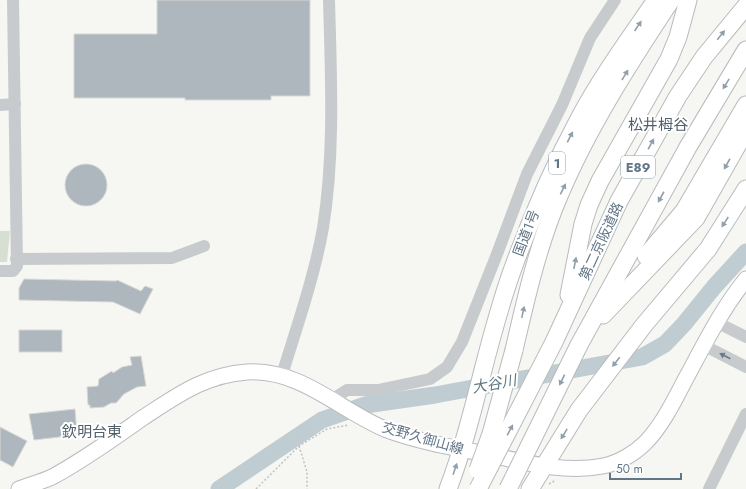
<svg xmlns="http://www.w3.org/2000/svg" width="746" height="489" viewBox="0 0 746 489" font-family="Jost,'Noto Sans JP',sans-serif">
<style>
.green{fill:#d7dfd3}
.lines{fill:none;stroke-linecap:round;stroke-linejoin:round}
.river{stroke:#bfccd1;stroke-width:17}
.building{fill:#aeb7bd;stroke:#d8d8d5}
.major-casing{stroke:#b8bcc0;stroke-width:17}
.highway-casing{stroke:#b7bbbe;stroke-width:19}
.path{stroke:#c0c2c4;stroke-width:1.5;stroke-dasharray:2 2;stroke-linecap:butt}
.minor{stroke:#c8cbce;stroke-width:12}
.major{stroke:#fff;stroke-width:15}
.highway{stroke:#fff;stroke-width:17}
.highway-bridge-casing{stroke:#b7bbbe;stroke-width:19;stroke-linecap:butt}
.highway-bridge{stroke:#fff;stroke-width:17}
.oneway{fill:#919fab}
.oneway2{fill:#677a8b}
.labels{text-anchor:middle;stroke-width:4;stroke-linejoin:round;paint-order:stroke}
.shield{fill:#fff;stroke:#919fab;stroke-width:1}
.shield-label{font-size:13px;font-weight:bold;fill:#627687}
.street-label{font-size:14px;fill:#627687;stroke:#fff}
.neighbourhood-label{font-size:15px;fill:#515f6b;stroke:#fff}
.water-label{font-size:15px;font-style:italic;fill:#5e7983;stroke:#fff}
</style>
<rect width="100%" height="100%" fill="#f6f6f2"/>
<path class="green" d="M0,231H10L7,262H0Z"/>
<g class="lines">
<path class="river" d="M219,489L322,420L365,405L435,395L642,357L665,344L684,324L714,287L746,252"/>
</g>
<g class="building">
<path d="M157,0H310V96H271V100H185V98H74V34H157Z"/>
<circle cx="86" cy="185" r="21"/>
<path d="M24,279L116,281L117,280L141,291L145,286L153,289L140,314L113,302L19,300V288Z"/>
<rect x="19" y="330" width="43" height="22"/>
<path d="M141,356L146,386L137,387L124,394L116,403H111L104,407L90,408V405H88L87,387L98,386L99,379L112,371L113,373L122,367L132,365L130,357Z"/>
<path d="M75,409L77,435L34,440L29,414Z"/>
<path d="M0,427L27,441L13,467L0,460Z"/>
</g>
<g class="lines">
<defs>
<path id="major" d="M19,489C29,485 41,482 52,477C84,460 114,438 144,417C178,395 205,375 247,372C302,369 340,411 387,430C417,441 450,447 481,453C521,461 562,474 603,466C618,463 634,454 645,443C662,426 674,401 685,380C704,345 721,310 746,279"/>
<g id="highway">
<path d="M646,256L684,211L746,105"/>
<path d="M569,295L583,224L589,205L600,181L669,59L678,37L688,0"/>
<path d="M603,315L696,218L746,130"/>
<path d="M554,342L619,201L678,96L704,57L746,6"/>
<path d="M579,345L688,147L746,50"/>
<path d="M514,350C526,298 538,245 559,196C588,127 630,62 671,0"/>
<path d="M448,489C475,418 486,343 512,271C531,218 553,167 580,117C602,76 630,38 656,0"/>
<path d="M530,489L579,410L644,325L708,249L746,189"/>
</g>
</defs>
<use href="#major" class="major-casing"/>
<use href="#highway" class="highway-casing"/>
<g class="path">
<path d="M299,446L307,472V489"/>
<path d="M549,484L556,480"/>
<path d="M256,489L299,446L327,429L349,425"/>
</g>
<g class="minor">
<path d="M0,105L15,104"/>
<path d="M16,259L172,258L204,246"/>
<path d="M0,271H13L17,266L13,0"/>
<path d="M716,322L746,337"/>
<path d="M703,345L746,367"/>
<path d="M282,375C297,326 314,278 323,228C335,153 331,76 329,0"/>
<path d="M333,399L347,390H378L430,379L447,367L462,342L497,254L527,174L562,105L590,38L615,0"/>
<path d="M709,489L746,414"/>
</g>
<use href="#major" class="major"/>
<use href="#highway" class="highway"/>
<defs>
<g id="highway-bridge">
<path d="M478,470L491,434L514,350"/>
<path d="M478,489L554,342"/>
<path d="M508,489L579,345"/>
</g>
</defs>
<use href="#highway-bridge" class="highway-bridge-casing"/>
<use href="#highway-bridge" class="highway-bridge"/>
</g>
<defs><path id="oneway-solid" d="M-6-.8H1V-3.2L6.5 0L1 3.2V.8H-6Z"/></defs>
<g class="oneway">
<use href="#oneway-solid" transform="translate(638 26) rotate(-56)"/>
<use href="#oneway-solid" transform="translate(721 35) rotate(-51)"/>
<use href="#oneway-solid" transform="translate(625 75) rotate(-59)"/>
<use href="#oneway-solid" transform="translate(726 84) rotate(122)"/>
<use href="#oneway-solid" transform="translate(570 137) rotate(-63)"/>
<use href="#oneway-solid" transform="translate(651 144) rotate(-61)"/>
<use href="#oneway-solid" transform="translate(727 164) rotate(119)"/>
<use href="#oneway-solid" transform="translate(563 189) rotate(-64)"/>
<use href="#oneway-solid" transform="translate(661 197) rotate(119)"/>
<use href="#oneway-solid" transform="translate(725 222) rotate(123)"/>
<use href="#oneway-solid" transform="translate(575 263) rotate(-79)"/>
<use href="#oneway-solid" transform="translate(523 312) rotate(-78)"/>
<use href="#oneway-solid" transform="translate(616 362) rotate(128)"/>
<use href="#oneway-solid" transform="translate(562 380) rotate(116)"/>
<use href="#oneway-solid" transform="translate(510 430) rotate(-62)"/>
<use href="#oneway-solid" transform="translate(564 434) rotate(122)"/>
<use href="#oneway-solid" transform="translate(455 469) rotate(-71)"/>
</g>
<use class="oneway2" href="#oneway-solid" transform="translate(725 356) rotate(-153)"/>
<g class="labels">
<g class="shield">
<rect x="549" y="152" width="16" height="22" rx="3"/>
<rect x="621" y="156" width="34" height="22" rx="3"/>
</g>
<g class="shield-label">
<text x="557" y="168">1</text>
<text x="638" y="172">E89</text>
</g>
<g class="street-label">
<text transform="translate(526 233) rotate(-69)" y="5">国道1号</text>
<text transform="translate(601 241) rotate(-65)" y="5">第二京阪道路</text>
<text transform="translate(423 438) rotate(16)" y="5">交野久御山線</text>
</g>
<g class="neighbourhood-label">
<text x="658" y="130">松井栂谷</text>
<text x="92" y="437">欽明台東</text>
</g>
<g class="water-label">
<text transform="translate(494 384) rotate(-10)" y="5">大谷川</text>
</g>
</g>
<path d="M610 473v6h71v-6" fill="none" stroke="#627687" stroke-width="2"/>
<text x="616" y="473" font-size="12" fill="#627687" stroke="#ffffff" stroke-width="3" paint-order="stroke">50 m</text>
</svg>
